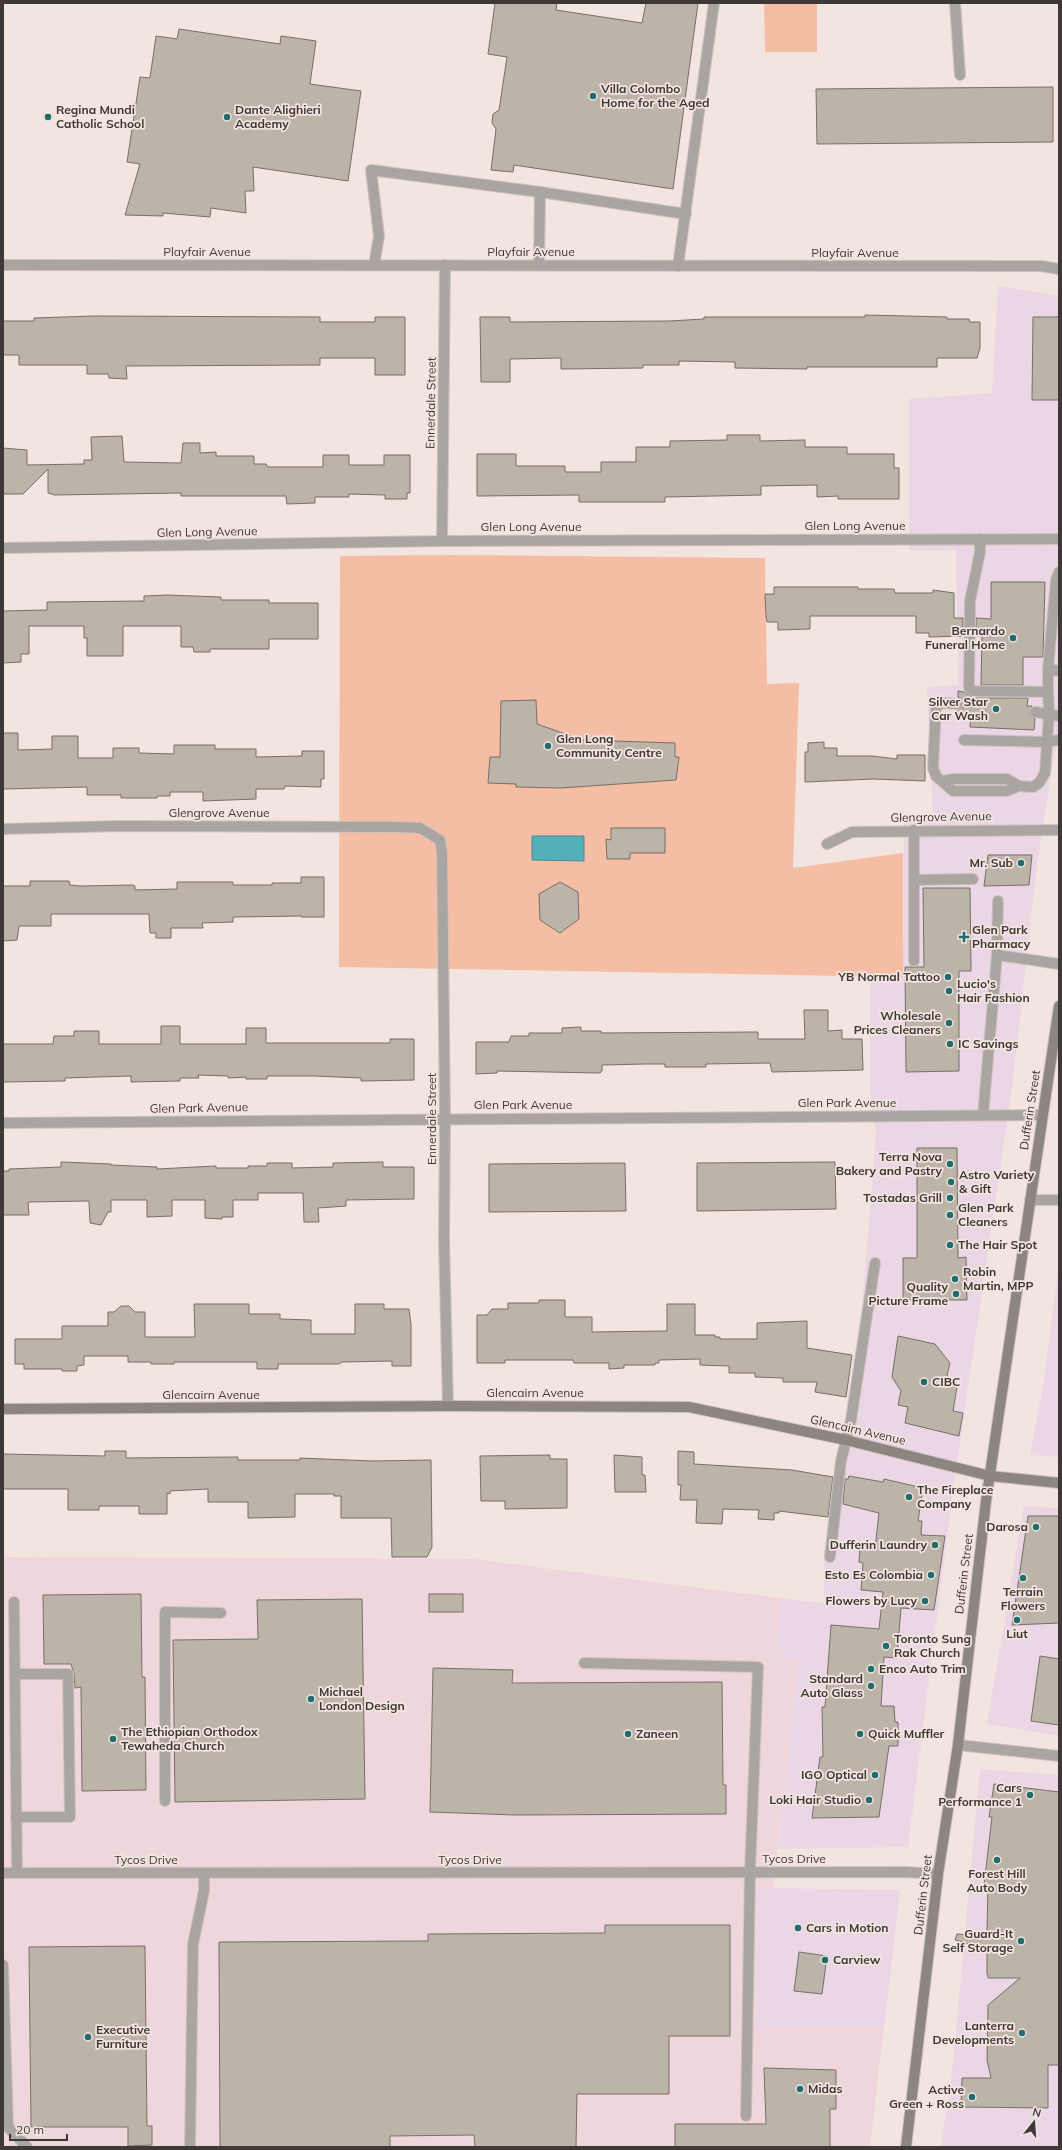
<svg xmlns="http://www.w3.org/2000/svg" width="1062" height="2150" viewBox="0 0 1062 2150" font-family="Mulish,sans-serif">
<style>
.commercial{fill:#ebd6e5}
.industrial{fill:#efd6dd}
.green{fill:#f5bda3}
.water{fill:#53afb9;stroke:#4d8b92}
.building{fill:#bcb3a9;stroke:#786f66}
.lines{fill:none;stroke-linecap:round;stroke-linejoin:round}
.lane-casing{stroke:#cec2bc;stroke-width:12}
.street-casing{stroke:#cec2bc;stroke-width:12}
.secondary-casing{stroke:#cec2bc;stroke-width:12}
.lane{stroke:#aaa5a1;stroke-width:10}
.street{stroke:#aaa5a1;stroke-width:10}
.secondary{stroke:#8c8580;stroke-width:10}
.poi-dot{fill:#206c6f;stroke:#f2e4de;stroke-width:1.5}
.labels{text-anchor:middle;stroke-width:3.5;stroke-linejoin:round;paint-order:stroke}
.poi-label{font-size:12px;font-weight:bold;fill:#3e3836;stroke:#f2e4de;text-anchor:start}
.street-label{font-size:12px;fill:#3e3836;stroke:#f2e4de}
</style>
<rect width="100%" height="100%" fill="#f2e4de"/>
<g class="commercial">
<path d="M998,286L1059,296V727L1038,858L1012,1088L952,1497L908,1847L778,1849L799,1661L777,1655L781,1598L824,1603V1556L837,1468L857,1371L876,1134L870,1091V977H903L904,817H933L927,687L958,685L956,550H909V399L992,393Z"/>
<path d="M1059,1264V1457L1030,1455L1044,1380Z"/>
<path d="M1024,1506L1059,1508V1736L987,1724Z"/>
<path d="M980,1769L1059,1775V2147H941L952,2073Z"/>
<path d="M773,1888L898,1890L900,1893L884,2027L758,2028L756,1890Z"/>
</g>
<path class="industrial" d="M3,1557L473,1559L781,1598L777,1655L799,1661L773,1888L756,1890L758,2028L884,2027L870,2147H3Z"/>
<g class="green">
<path d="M764,3H817V52H765Z"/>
<path d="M451,555L765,558L767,684L799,683L793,868L903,853V977L339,967L340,556Z"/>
</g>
<path class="water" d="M532,836H584V861L532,860Z"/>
<g class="building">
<path d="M495,3H557L556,10L642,23L646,3H698L673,189L514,165L513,172L491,170L496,129L492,123L493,114L499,110L507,57L488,54Z"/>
<path d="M179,29L280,44L281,36L316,41L310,84L361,91L348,181L253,167L254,191H245L246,213L211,208L210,217L163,213V216L125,215L140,164L127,162L140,77L150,78L156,36L177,39Z"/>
<path d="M1053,87V142L817,144L816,89Z"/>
<path d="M865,315L947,317V319H969L970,322H980V348L977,358H937V367H807V369L735,368V362L679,361V365H643V368L561,369V358L510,359V382H481L480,317H510V322L669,321L704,319V317H865Z"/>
<path d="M94,316L320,317V322H375V317H405V375H375V358H320V365L126,366L127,379L109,378L108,374H87V365H19V355H3V321H34V318Z"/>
<path d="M1033,317H1059V400H1032Z"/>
<path d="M727,435H760V441L805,440V447H847V454H894V468H899V499H838V496L817,497V485L761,486V495L665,497V502H579V495L477,496V454H516V466H565V472H601V462H636V447H670V441L727,440Z"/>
<path d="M122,436L124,462L181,463L183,443H200V453L216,452V456H254V464H266L268,467H323V455H349V465H384V455H410V493H407V499H385V495L349,494V497H315V503L287,504L286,496H181V493L55,495L48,493V469L23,494H3V448L27,450V465L84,464V460H92L91,437Z"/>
<path d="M991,582H1045L1043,657H1023V685H981L982,636H976V618L991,619Z"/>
<path d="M774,587H858V589H894L895,593H933V590L954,593V618H963V636L929,637V633H916V616H810V629L778,630V622H767L766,616L765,594H774Z"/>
<path d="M167,595L221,597V600H269V603H318V639H269V649H210V652H194L193,647H181V626H123V656H87V638H84V626H29V654H21V662L3,663V611L47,610V602L144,601V596Z"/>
<path d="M958,691L964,692L973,698H1028L1027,706H1032L1029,714L1035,719L1034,730L970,727L971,714H957V710L963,708L964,704L962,699L958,697Z"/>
<path d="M536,700L537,724L582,740L675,743V757H679L676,780L561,788L516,787V784L488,783L490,757H500L501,701Z"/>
<path d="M3,733H18V750L52,749V736H78V758H113V748H139V753L174,754V745H215V749H256V757L302,756V751H324V779H321V787L285,786L284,789H256V799L203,801V792H170V796H157V798H121V795H87V787L3,789Z"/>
<path d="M824,742V748H837V756H872L897,759V755H925V781L874,779L805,782V752H808V743Z"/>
<path d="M611,828H665V853H630V859H607L606,839L611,840Z"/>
<path d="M988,855H1032L1029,885L984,886Z"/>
<path d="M301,877H324V917H301V916L233,917V922L202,923L203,928H171V938H156V933H150L149,914H51V926H19L17,940L3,941V886H30V881H69L70,885L80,886L133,885L135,886V890L177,889V882H233V885H272V883H301Z"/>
<path d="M560,882L578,892L579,919L560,933L540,920L539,894Z"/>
<path d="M923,888H970L971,971H959V1071L906,1072L905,967H924Z"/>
<path d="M804,1010H828V1031L842,1030V1039H862L863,1070L772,1072L770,1063L706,1064V1067H665V1064H645L602,1065V1071L600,1073L497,1071V1073L476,1074V1042H509L511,1036H529V1033H562V1028L581,1027V1031H601V1033L758,1032V1039H805Z"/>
<path d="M161,1026H180V1044H246V1028H266V1043H390V1039H414V1080L361,1081V1078L314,1076H267V1079H246V1077L228,1078V1076L198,1075L199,1078H180V1081L131,1082V1076L65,1078V1081L3,1082V1044H53L54,1036H74V1031H99V1044H161Z"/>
<path d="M917,1148H957L958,1258L966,1257L967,1300H903V1258H917Z"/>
<path d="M61,1162L111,1164V1165L157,1167V1169L216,1166V1168H248V1166H267V1163H292V1168L333,1167V1163L383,1162V1167H414V1199L346,1200V1206L318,1208L319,1222H304L303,1193H258V1200H233V1217H222V1219L205,1218V1200H172V1216L147,1217V1200H111V1212H108L101,1225L90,1223L89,1201L28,1202L29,1215H3V1171H9V1169L61,1167Z"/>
<path d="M835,1162L836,1209L697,1211V1163Z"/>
<path d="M625,1163L626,1211L489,1212V1164Z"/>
<path d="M539,1300H565V1317H592V1332L667,1331V1304H695V1335H715V1337H720V1339H757V1323L807,1321V1348L852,1355L846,1397L815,1392L817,1382H783V1378L755,1377V1373H729V1366L700,1365V1359L659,1360V1363H655V1365H624V1368L609,1369V1363H574L573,1360H505V1363H477V1315H487L492,1309H508V1303H539Z"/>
<path d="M194,1304H249V1314H280V1319L311,1320V1334H355V1304H384V1309H409L411,1324V1366H392V1361L342,1362L339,1364H278V1369H257V1362H174V1364H151V1362H128V1356H84V1365L77,1366V1371H62V1369H24V1364H15V1339H62V1326H108V1312H114L121,1306H129L135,1312H145V1337H195Z"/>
<path d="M898,1336L935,1344L950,1363L947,1375L957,1387L953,1411L963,1413L959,1436L905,1423L908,1407L898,1405L901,1391L892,1377Z"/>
<path d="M105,1451H126V1458L238,1457V1460H300V1458L372,1461L431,1460L432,1547L427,1557H392L391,1518H341V1496H334V1494H295V1517L248,1518V1502H208V1489L170,1491V1494L167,1493V1514H139V1506H99V1510H68V1489H3V1454L105,1456Z"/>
<path d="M678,1451L694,1452V1464L792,1470L833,1477L828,1517L779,1511V1513H774V1520L758,1519L759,1510L723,1509L722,1524L696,1523L697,1500H680L681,1485H678Z"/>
<path d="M550,1455V1459H567V1508L505,1509V1501H481L480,1456Z"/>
<path d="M614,1455L642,1457V1475H645L646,1492H615Z"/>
<path d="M849,1476L883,1482L884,1479L923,1488L918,1521H922L921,1535L945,1536L934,1610L901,1608L897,1658L884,1657L881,1706H894L895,1722H898V1746H889L879,1817L812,1818L820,1757H823L822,1707H825L831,1625L879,1629L883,1592L861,1590L863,1563L859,1562L860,1548L875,1549L879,1513L843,1504L845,1479H848Z"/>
<path d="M1028,1516H1059V1623L1012,1625Z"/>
<path d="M141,1594L142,1677H145L146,1790L82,1791L81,1687L75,1688L74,1674L71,1664H44L43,1595Z"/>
<rect x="429" y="1594" width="34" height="18"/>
<path d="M362,1599L365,1799L175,1802L173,1640L258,1639L257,1600Z"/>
<path d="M1040,1656L1059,1659V1725L1031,1721Z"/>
<path d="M433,1668L513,1670L512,1683L722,1682L723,1785H726V1814L515,1815L430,1812Z"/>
<path d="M994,1784L1059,1792V2065H1048V2108L961,2107L962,2078H991L987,2060L988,2005L1020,1978H988V1975H987V1949L955,1940L957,1934L985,1936V1932H987L988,1886L984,1885L992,1817H989Z"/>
<path d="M605,1925H730V2036H669V2094H577L576,2147H475L474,2135L390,2136V2147H220L219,1942L428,1941V1934L605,1933Z"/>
<path d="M145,1946L147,2126H152V2145L128,2146V2127H31L29,1947Z"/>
<path d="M799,1952L827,1956L822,1994L794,1991Z"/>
<path d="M764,2068L836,2070V2109H830V2147H675V2124H766Z"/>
</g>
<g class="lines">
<defs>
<g id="lane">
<path d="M955,3L960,75"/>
<path d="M374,265L379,236L371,170L540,192L686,214"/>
<path d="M539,265L540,192"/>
<path d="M678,266L714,3"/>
<path d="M980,539V552L970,601L969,688L973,691L1048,692V669L1059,671"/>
<path d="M1048,669L1056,580L1059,572"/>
<path d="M958,704L943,703L936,706L933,768L936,776L953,791H1007L1019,786"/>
<path d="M1035,712L1059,716"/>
<path d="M964,740L1045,742L1059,740"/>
<path d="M942,781L954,779H1007L1019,786L1033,787L1039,783L1045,773L1049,714L1048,692"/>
<path d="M914,880L973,879"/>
<path d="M998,901L997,955L1059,964"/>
<path d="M914,961V830"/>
<path d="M983,1115L997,955"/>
<path d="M830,1557L841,1461L851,1420L875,1263"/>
<path d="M14,1602L17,1873"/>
<path d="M584,1663L758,1667L750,1872L746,2116"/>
<path d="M15,1674H68L70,1817H16"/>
<path d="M165,1801V1612L221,1613"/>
<path d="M3,1965L8,2127L27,2147"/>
<path d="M190,2147L193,1944L204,1891V1873"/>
</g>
<g id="street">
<path d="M3,265L1041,266L1059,269"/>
<path d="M442,541L445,265"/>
<path d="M3,548L442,541L1059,539"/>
<path d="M3,829L120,826L399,827L420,828L440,840L442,853L445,1119L444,1239L448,1406"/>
<path d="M827,844L852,832L1059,830"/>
<path d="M3,1123L1042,1115"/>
<path d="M1030,1200H1059"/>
<path d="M958,1745L1059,1756"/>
<path d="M3,1873L906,1872L938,1874"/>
</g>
<g id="secondary">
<path d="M3,1409L448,1406L689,1407L846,1440L990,1476L1059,1483"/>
<path d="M906,2147L938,1874L958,1745L986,1501L1059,1006"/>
</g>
</defs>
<use href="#lane" class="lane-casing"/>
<use href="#street" class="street-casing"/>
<use href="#secondary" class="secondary-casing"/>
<use href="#lane" class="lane"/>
<use href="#street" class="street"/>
<use href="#secondary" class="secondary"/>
</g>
<g class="poi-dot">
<circle cx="593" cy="96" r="4"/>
<circle cx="48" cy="117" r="4"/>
<circle cx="227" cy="117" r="4"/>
<circle cx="1013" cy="638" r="4"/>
<circle cx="996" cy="709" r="4"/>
<circle cx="548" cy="746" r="4"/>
<circle cx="1021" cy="863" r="4"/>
<path d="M962 931h4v4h4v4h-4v4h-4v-4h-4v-4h4z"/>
<circle cx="948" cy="977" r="4"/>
<circle cx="949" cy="991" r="4"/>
<circle cx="949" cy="1023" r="4"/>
<circle cx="950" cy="1044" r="4"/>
<circle cx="950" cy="1164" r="4"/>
<circle cx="951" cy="1182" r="4"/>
<circle cx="950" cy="1198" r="4"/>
<circle cx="950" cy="1215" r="4"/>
<circle cx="950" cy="1245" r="4"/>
<circle cx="955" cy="1279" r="4"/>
<circle cx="956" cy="1294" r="4"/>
<circle cx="924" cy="1382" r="4"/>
<circle cx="909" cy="1497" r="4"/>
<circle cx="1036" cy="1527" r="4"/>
<circle cx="935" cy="1545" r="4"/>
<circle cx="931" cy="1575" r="4"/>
<circle cx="1023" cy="1578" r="4"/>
<circle cx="925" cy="1601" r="4"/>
<circle cx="1017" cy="1620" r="4"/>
<circle cx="886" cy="1646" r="4"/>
<circle cx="871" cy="1669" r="4"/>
<circle cx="871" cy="1686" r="4"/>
<circle cx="311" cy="1699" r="4"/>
<circle cx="628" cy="1734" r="4"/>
<circle cx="860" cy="1734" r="4"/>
<circle cx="113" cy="1739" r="4"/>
<circle cx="875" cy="1775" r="4"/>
<circle cx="1030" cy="1795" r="4"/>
<circle cx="869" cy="1800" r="4"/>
<circle cx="997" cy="1860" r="4"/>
<circle cx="798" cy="1928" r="4"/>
<circle cx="1021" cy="1941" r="4"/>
<circle cx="825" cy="1960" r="4"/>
<circle cx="1022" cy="2033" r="4"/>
<circle cx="88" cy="2037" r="4"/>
<circle cx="800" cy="2089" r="4"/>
<circle cx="972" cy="2097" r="4"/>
</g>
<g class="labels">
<g class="poi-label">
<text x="601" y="93">Villa Colombo<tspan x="601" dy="14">Home for the Aged</tspan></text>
<text x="56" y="114">Regina Mundi<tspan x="56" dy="14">Catholic School</tspan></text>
<text x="235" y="114">Dante Alighieri<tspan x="235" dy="14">Academy</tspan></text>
<text x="1005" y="635" text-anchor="end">Bernardo<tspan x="1005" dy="14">Funeral Home</tspan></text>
<text x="988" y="706" text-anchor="end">Silver Star<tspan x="988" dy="14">Car Wash</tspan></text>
<text x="556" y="743">Glen Long<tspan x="556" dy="14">Community Centre</tspan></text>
<text x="1013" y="867" text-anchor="end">Mr. Sub</text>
<text x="972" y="934">Glen Park<tspan x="972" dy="14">Pharmacy</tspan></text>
<text x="940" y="981" text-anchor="end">YB Normal Tattoo</text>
<text x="957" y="988">Lucio's<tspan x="957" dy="14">Hair Fashion</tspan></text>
<text x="941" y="1020" text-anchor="end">Wholesale<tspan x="941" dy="14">Prices Cleaners</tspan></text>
<text x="958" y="1048">IC Savings</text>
<text x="942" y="1161" text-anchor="end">Terra Nova<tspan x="942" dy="14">Bakery and Pastry</tspan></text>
<text x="959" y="1179">Astro Variety<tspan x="959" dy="14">&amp; Gift</tspan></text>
<text x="942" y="1202" text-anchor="end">Tostadas Grill</text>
<text x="958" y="1212">Glen Park<tspan x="958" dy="14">Cleaners</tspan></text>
<text x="958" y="1249">The Hair Spot</text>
<text x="963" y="1276">Robin<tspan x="963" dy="14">Martin, MPP</tspan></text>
<text x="948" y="1291" text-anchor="end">Quality<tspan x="948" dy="14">Picture Frame</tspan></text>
<text x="932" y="1386">CIBC</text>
<text x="917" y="1494">The Fireplace<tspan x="917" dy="14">Company</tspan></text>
<text x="1028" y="1531" text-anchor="end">Darosa</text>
<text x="927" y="1549" text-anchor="end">Dufferin Laundry</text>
<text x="923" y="1579" text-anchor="end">Esto Es Colombia</text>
<text x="1023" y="1596" text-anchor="middle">Terrain<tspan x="1023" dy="14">Flowers</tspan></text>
<text x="917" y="1605" text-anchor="end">Flowers by Lucy</text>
<text x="1017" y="1638" text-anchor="middle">Liut</text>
<text x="894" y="1643">Toronto Sung<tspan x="894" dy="14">Rak Church</tspan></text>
<text x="879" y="1673">Enco Auto Trim</text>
<text x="863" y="1683" text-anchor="end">Standard<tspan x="863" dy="14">Auto Glass</tspan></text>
<text x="319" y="1696">Michael<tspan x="319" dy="14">London Design</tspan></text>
<text x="121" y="1736">The Ethiopian Orthodox<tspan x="121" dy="14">Tewaheda Church</tspan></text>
<text x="636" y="1738">Zaneen</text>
<text x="868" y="1738">Quick Muffler</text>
<text x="867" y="1779" text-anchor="end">IGO Optical</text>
<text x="1022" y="1792" text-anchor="end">Cars<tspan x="1022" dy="14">Performance 1</tspan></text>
<text x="861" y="1804" text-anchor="end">Loki Hair Studio</text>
<text x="997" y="1878" text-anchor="middle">Forest Hill<tspan x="997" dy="14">Auto Body</tspan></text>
<text x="806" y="1932">Cars in Motion</text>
<text x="1013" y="1938" text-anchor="end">Guard-It<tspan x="1013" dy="14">Self Storage</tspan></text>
<text x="833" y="1964">Carview</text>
<text x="1014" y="2030" text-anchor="end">Lanterra<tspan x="1014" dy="14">Developments</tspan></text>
<text x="96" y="2034">Executive<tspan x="96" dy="14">Furniture</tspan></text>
<text x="808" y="2093">Midas</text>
<text x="964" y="2094" text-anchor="end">Active<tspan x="964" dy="14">Green + Ross</tspan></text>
</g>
<g class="street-label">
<text x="207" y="256">Playfair Avenue</text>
<text x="531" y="256">Playfair Avenue</text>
<text x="855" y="257">Playfair Avenue</text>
<text transform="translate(431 403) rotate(-89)" y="4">Ennerdale Street</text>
<text x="855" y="530">Glen Long Avenue</text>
<text x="531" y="531">Glen Long Avenue</text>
<text transform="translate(207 532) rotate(-1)" y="4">Glen Long Avenue</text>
<text x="219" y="817">Glengrove Avenue</text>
<text transform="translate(941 817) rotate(-1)" y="4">Glengrove Avenue</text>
<text x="847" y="1107">Glen Park Avenue</text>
<text x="523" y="1109">Glen Park Avenue</text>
<text transform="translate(199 1108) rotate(-1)" y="4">Glen Park Avenue</text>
<text transform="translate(1030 1110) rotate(-81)" y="4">Dufferin Street</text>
<text transform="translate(432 1119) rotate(-90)" y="4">Ennerdale Street</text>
<text x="535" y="1397">Glencairn Avenue</text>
<text x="211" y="1399">Glencairn Avenue</text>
<text transform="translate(858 1430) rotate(13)" y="4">Glencairn Avenue</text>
<text transform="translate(964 1574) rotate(-83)" y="4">Dufferin Street</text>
<text x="794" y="1863">Tycos Drive</text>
<text x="146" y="1864">Tycos Drive</text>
<text x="470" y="1864">Tycos Drive</text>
<text transform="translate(923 1895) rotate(-83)" y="4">Dufferin Street</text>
</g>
</g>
<rect width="1062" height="2150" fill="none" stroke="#3e3836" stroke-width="8"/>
<g transform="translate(1034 2122) rotate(17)" stroke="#f2e4de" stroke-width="3" paint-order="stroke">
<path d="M0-3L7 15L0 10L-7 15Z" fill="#3e3836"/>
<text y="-6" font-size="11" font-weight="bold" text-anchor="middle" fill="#3e3836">N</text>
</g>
<path d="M10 2134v6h57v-6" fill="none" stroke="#3e3836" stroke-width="2"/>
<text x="16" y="2134" font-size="12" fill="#3e3836" stroke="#f2e4de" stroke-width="3" paint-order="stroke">20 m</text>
</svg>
